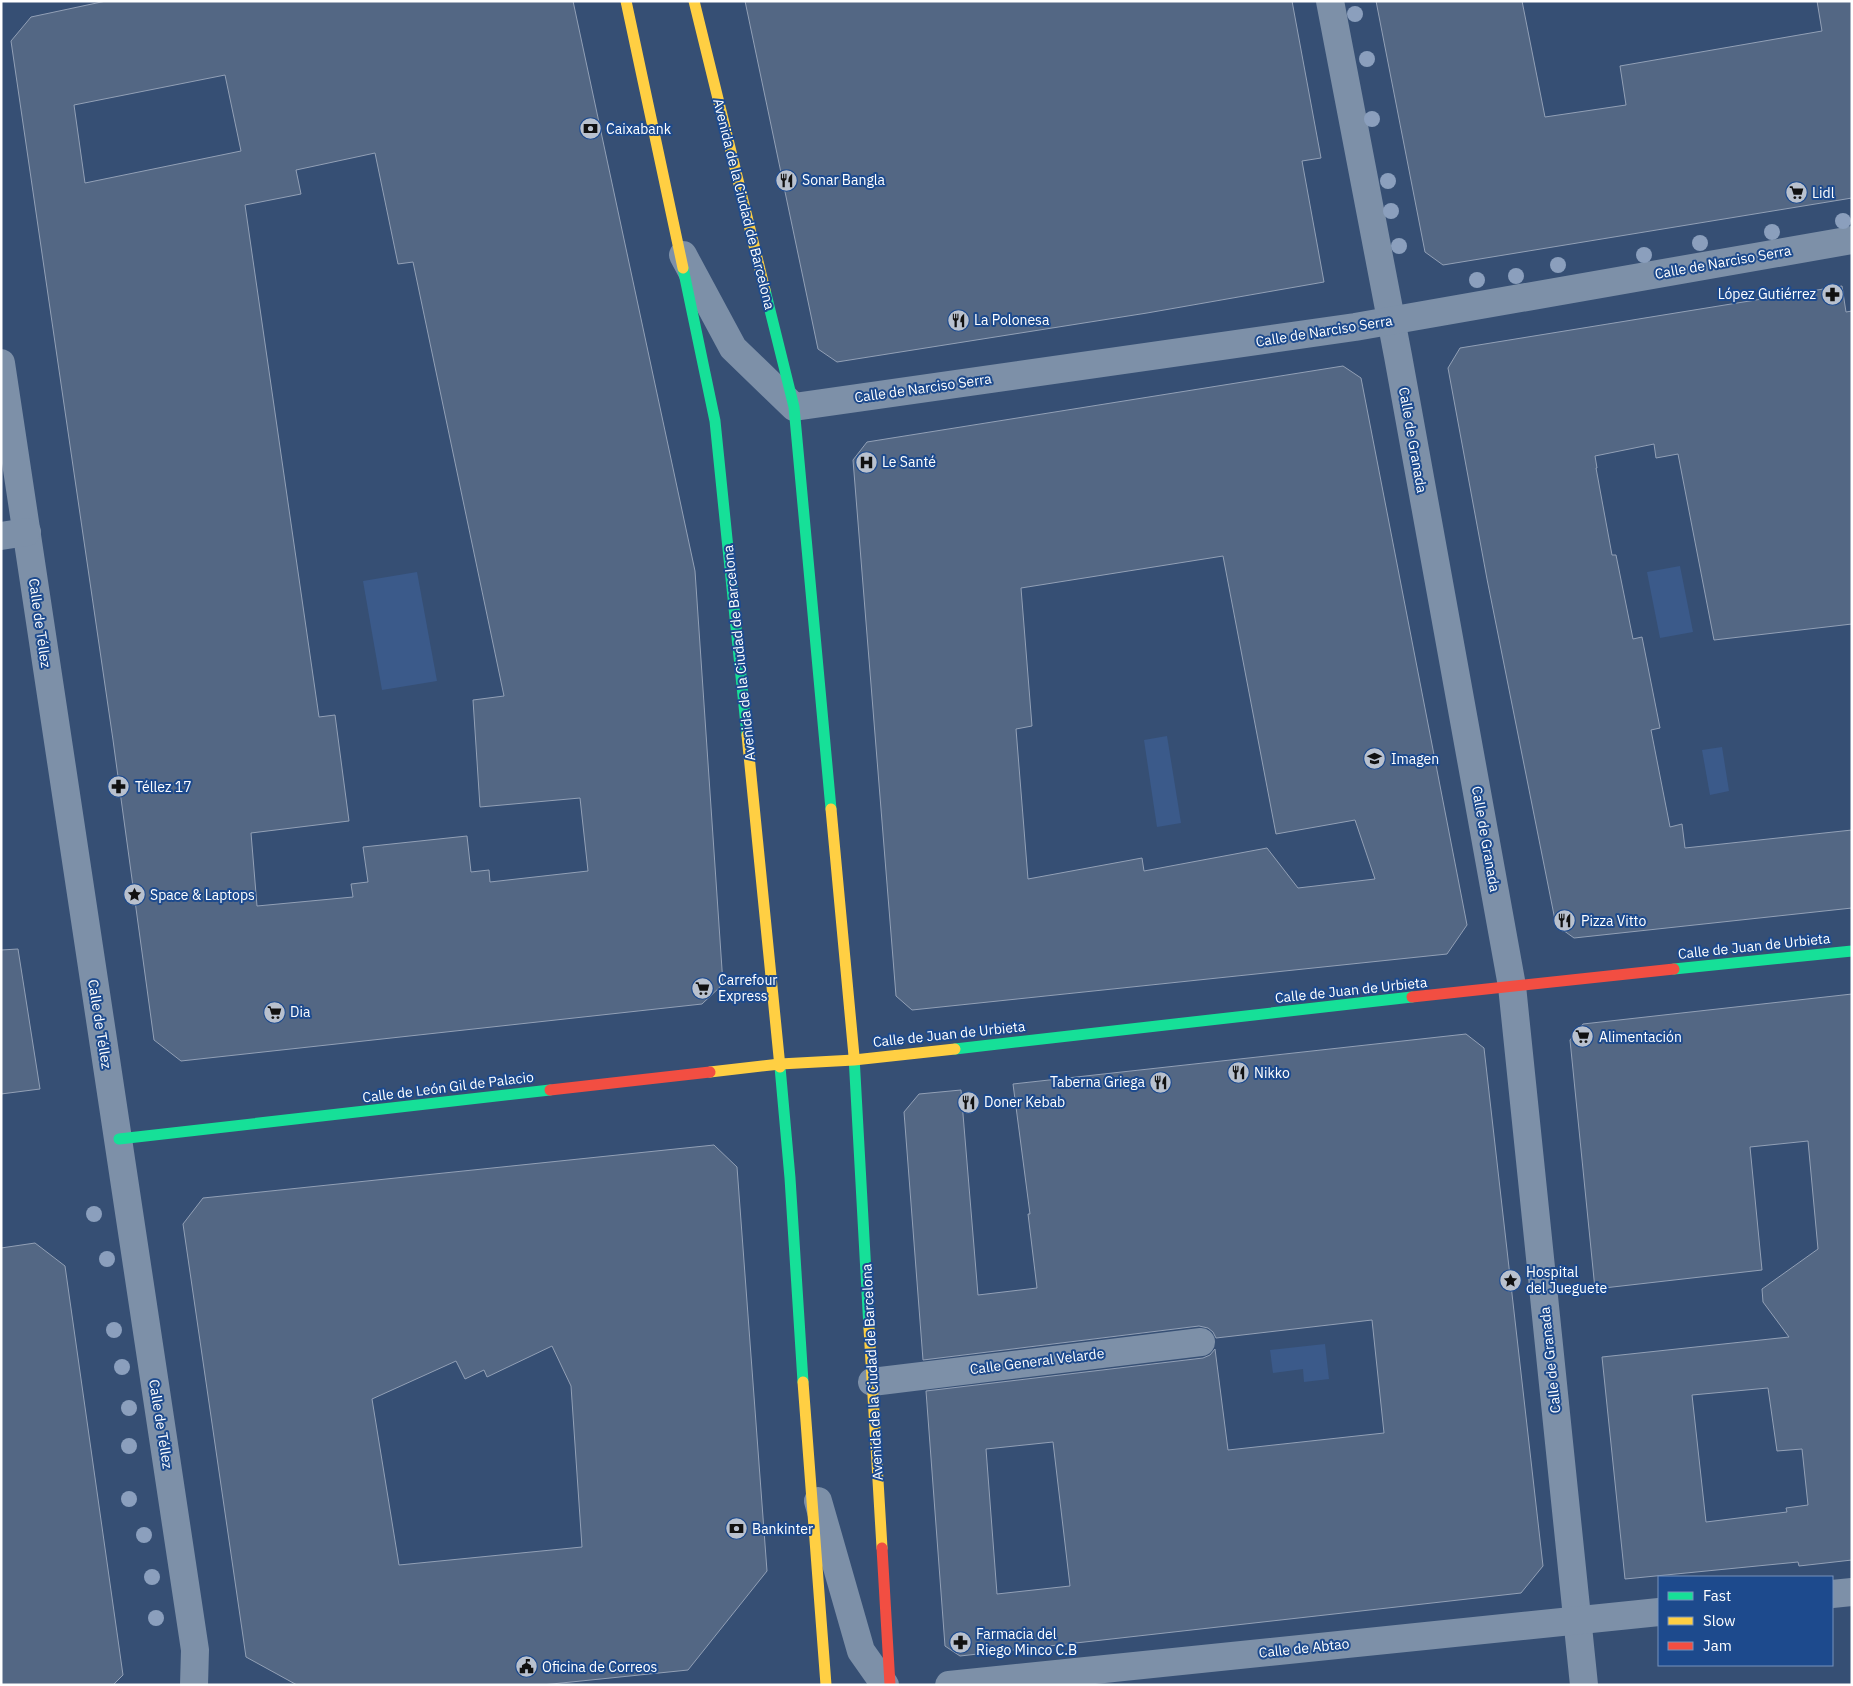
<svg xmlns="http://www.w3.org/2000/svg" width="1853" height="1686" viewBox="0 0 1853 1686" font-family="'IBM Plex Sans',sans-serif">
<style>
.water{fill:#3b5a8a}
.building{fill:#536784;stroke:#92a0b6;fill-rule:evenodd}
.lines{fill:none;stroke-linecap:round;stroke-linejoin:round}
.street{stroke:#7d90a8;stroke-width:28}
.fast{stroke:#16e098;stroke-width:11}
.slow{stroke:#ffcf43;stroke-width:11}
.jam{stroke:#f24e42;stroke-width:11}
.tree{fill:#8b9fbd}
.labels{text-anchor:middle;stroke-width:4;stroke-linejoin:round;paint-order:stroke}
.poi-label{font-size:14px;fill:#fff;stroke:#1d4a8d;text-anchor:start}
.street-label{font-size:14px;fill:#fff;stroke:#1d4a8d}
</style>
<rect width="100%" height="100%" fill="#364f74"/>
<g class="water">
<path d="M1680,566L1693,632L1660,638L1647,572Z"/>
<path d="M417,572L437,681L382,690L363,581Z"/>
<path d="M1167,736L1181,823L1157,827L1144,740Z"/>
<path d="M1722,747L1729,791L1710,795L1702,750Z"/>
<path d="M1325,1344L1329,1379L1304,1382L1303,1369L1273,1373L1270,1350Z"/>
</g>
<g class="building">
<path d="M106,1H573L695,571L723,984L702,1004L181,1061L154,1040L113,740L11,41L31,17ZM225,75L241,151L85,183L74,105ZM375,153L398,264L413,262L504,696L473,700L480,807L580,798L588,871L490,882L489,870L471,872L467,836L363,847L368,882L351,884L353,897L257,906L251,833L349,821L335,715L319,717L245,205L301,194L296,170Z"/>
<path d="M745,1H1292L1321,158L1302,161L1324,282L1147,313L837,362L818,349Z"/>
<path d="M1376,1H1522L1545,117L1626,105L1620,66L1822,31L1817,1H1852V198L1443,265L1425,252Z"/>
<path d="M1842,286L1846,312L1852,311V624L1714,640L1678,454L1656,458L1654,444L1595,456L1597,468H1596L1612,555H1616L1633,639L1642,637L1660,728L1651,730L1670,827L1682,824L1685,848L1852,830V908L1574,938L1556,925L1487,579L1448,368L1460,348Z"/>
<path d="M1343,366L1361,378L1467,925L1447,954L912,1010L896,996L853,460L867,442ZM1223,556L1276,834L1355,820L1375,879L1298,888L1267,848L1144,871L1142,858L1028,879L1016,729L1032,726L1021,588Z"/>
<path d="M18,949L40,1089L1,1094V950Z"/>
<path d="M1852,994V1560L1799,1566L1798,1562L1625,1579L1602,1357L1789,1337L1763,1302L1762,1289L1818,1249L1808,1141L1750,1147L1762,1270L1595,1289L1570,1040L1583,1024ZM1768,1388L1777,1451L1802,1449L1808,1505L1786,1508L1787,1512L1706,1522L1692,1395Z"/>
<path d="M1466,1034L1484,1048L1543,1566L1521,1593L960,1656L945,1646L926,1391L1203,1358L1210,1355L1215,1349L1228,1450L1384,1433L1372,1320L1216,1338L1213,1332L1208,1328L1199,1326L923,1360L904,1112L919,1094L961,1090L978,1295L1037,1288L1028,1214H1030L1013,1084ZM1053,1442L1070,1586L997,1594L986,1449Z"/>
<path d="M714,1145L737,1167L767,1571L688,1670L542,1685H297L246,1657L183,1224L203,1198ZM552,1346L571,1386L582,1547L399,1565L372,1399L456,1361L465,1379L484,1370L487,1377Z"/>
<path d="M35,1243L65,1266L123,1675L113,1685H1V1248Z"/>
</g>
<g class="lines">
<g class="street">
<path d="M1330,1L1398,356L1512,986L1584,1685"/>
<path d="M683,255L733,348L794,407L1355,327L1852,240"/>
<path d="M1,363L195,1650L194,1685"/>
<path d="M1,536L27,532"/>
<path d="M872,1382L1201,1342"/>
<path d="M818,1501L861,1651L885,1685"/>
<path d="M1832,1594L1852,1592"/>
<path d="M949,1685L1659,1612"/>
</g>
<g class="fast">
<path d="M683,268L715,421L747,735"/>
<path d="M765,290L794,407L831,809"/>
<path d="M1674,969L1852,951"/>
<path d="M955,1049L1412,997"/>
<path d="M854,1056L869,1328"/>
<path d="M780,1067L790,1178L803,1382"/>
<path d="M119,1139L550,1090"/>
</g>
<g class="slow">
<path d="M626,1L683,268"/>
<path d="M694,1L765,290"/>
<path d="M747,735L780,1067"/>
<path d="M831,809L854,1056"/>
<path d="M710,1072L780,1064L854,1060L955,1049"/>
<path d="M869,1328L882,1548"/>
<path d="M803,1382L826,1685"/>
</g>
<g class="jam">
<path d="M1412,997L1674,969"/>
<path d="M550,1090L710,1072"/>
<path d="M882,1548L890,1685"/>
</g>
</g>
<g class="tree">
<circle cx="1355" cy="14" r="8"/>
<circle cx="1367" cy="59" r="8"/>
<circle cx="1372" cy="119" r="8"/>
<circle cx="1388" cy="181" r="8"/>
<circle cx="1391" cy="211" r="8"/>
<circle cx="1843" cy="221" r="8"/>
<circle cx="1772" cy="232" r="8"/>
<circle cx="1700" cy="243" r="8"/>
<circle cx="1399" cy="246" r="8"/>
<circle cx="1644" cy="255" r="8"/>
<circle cx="1558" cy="265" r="8"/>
<circle cx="1516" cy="276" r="8"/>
<circle cx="1477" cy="280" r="8"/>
<circle cx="94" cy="1214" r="8"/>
<circle cx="107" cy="1259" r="8"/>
<circle cx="114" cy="1330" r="8"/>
<circle cx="122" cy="1367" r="8"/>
<circle cx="129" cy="1408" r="8"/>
<circle cx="129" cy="1446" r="8"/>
<circle cx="129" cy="1499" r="8"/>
<circle cx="144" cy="1535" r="8"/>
<circle cx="152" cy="1577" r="8"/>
<circle cx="156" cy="1618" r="8"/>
</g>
<defs>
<symbol id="bank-disc" viewBox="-11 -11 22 22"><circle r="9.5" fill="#b9c1ce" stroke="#1d4a8d"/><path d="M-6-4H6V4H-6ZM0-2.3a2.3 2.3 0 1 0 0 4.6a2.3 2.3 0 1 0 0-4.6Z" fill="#111"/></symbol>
<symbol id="restaurant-disc" viewBox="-11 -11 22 22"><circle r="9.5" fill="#b9c1ce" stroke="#1d4a8d"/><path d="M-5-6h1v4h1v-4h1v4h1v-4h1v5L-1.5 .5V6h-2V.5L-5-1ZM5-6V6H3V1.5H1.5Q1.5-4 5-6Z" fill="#111"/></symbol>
<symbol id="supermarket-disc" viewBox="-11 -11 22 22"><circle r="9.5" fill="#b9c1ce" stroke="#1d4a8d"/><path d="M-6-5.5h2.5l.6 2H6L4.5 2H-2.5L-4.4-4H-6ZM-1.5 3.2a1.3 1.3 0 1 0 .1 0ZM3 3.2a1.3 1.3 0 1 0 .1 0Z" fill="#111"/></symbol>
<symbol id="pharmacy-disc" viewBox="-11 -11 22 22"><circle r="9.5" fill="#b9c1ce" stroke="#1d4a8d"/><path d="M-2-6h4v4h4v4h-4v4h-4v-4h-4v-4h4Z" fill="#111"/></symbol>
<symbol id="hospital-disc" viewBox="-11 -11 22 22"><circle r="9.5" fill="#b9c1ce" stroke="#1d4a8d"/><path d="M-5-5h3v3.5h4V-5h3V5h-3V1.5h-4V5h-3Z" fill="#111"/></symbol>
<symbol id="school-disc" viewBox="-11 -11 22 22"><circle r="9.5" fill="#b9c1ce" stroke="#1d4a8d"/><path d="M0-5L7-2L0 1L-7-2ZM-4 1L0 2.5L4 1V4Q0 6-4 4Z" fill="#111"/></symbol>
<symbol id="sight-disc" viewBox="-11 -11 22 22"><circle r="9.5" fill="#b9c1ce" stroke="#1d4a8d"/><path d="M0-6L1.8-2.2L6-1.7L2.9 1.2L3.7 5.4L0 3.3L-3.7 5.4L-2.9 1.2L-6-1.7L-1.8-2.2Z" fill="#111"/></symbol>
<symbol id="civic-disc" viewBox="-11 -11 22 22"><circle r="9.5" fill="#b9c1ce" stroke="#1d4a8d"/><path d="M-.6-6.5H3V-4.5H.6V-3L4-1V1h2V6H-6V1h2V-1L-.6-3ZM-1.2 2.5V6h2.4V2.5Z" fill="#111"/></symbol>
</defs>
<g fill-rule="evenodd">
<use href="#bank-disc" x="578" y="116" width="25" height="25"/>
<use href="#restaurant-disc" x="774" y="168" width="25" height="25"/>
<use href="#supermarket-disc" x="1784" y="180" width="25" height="25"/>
<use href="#pharmacy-disc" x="1820" y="282" width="25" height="25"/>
<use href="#restaurant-disc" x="946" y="308" width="25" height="25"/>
<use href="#hospital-disc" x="854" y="450" width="25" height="25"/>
<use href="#school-disc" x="1362" y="746" width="25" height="25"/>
<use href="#pharmacy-disc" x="106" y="774" width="25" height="25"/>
<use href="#sight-disc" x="122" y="882" width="25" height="25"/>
<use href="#restaurant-disc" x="1552" y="908" width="25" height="25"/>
<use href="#supermarket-disc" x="690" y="976" width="25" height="25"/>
<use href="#supermarket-disc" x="262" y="1000" width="25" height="25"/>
<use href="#supermarket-disc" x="1570" y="1024" width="25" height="25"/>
<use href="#restaurant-disc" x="1226" y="1060" width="25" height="25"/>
<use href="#restaurant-disc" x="1148" y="1070" width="25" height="25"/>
<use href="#restaurant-disc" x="956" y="1090" width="25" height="25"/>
<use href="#sight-disc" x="1498" y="1268" width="25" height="25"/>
<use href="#bank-disc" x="724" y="1516" width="25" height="25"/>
<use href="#pharmacy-disc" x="948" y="1630" width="25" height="25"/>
<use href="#civic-disc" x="514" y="1654" width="25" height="25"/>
</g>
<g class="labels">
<g class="poi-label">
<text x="606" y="134">Caixabank</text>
<text x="802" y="185">Sonar Bangla</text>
<text x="1812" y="198">Lidl</text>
<text x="1816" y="299" text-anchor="end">López Gutiérrez</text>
<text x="974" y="325">La Polonesa</text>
<text x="882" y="467">Le Santé</text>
<text x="1391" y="764">Imagen</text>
<text x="135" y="792">Téllez 17</text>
<text x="150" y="900">Space &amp; Laptops</text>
<text x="1581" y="926">Pizza Vitto</text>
<text x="718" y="985">Carrefour<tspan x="718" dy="16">Express</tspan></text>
<text x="290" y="1017">Dia</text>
<text x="1599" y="1042">Alimentación</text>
<text x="1254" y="1078">Nikko</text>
<text x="1145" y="1087" text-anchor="end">Taberna Griega</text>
<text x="984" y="1107">Doner Kebab</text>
<text x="1526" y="1277">Hospital<tspan x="1526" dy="16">del Jueguete</tspan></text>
<text x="752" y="1534">Bankinter</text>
<text x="976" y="1639">Farmacia del<tspan x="976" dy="16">Riego Minco C.B</tspan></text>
<text x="542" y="1672">Oficina de Correos</text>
</g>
<g class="street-label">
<text transform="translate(744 204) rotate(76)" y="5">Avenida de la Ciudad de Barcelona</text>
<text transform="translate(1723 262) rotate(-10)" y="5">Calle de Narciso Serra</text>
<text transform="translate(1324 331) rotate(-9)" y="5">Calle de Narciso Serra</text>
<text transform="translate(923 388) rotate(-8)" y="5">Calle de Narciso Serra</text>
<text transform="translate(1413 440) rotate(80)" y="5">Calle de Granada</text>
<text transform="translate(40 623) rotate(82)" y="5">Calle de Téllez</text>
<text transform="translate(739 653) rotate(-96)" y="5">Avenida de la Ciudad de Barcelona</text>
<text transform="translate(1486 839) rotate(80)" y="5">Calle de Granada</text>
<text transform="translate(1754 946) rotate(-6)" y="5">Calle de Juan de Urbieta</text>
<text transform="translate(1351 990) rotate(-6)" y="5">Calle de Juan de Urbieta</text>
<text transform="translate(100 1024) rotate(81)" y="5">Calle de Téllez</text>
<text transform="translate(949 1034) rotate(-6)" y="5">Calle de Juan de Urbieta</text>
<text transform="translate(448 1087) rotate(-7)" y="5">Calle de León Gil de Palacio</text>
<text transform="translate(1550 1360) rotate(-96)" y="5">Calle de Granada</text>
<text transform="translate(1037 1361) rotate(-7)" y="5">Calle General Velarde</text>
<text transform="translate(872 1372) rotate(-93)" y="5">Avenida de la Ciudad de Barcelona</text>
<text transform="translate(161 1424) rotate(81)" y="5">Calle de Téllez</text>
<text transform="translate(1304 1648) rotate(-6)" y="5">Calle de Abtao</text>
</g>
</g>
<rect width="1853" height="1686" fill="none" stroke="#ffffff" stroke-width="5"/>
<rect x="1658" y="1576" width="175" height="90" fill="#1d4a8d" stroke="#7792bb"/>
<rect x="1668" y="1592" width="25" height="8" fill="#16e098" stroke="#7792bb"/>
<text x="1703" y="1601" font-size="15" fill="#ffffff">Fast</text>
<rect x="1668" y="1617" width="25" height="8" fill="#ffcf43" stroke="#7792bb"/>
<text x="1703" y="1626" font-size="15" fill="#ffffff">Slow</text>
<rect x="1668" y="1642" width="25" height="8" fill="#f24e42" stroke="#7792bb"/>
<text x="1703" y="1651" font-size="15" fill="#ffffff">Jam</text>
</svg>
